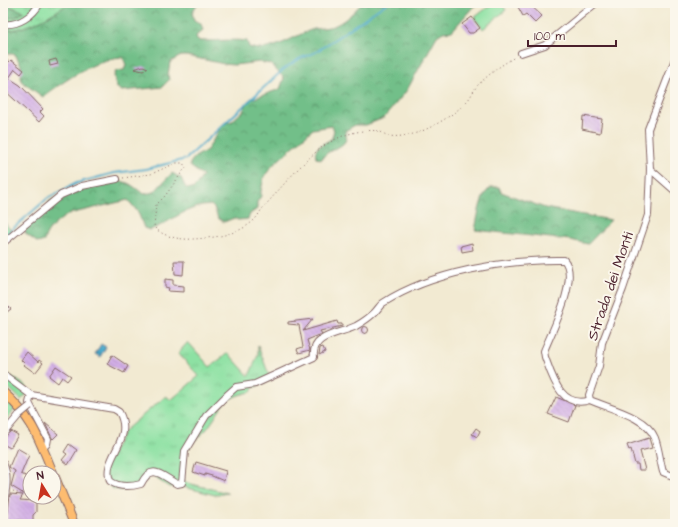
<svg xmlns="http://www.w3.org/2000/svg" width="678" height="527" viewBox="0 0 678 527" font-family="'Architects Daughter',sans-serif">
<style>
.grass{fill:url(#grass-tufts);stroke:#6c8067}
.forest{fill:url(#forest-crowns);stroke:#5e6f5a}
.park{fill:#8de1a3;stroke:#6c8067}
.water{fill:url(#water-waves);stroke:#4c657c}
.lines{fill:none;stroke-linecap:round;stroke-linejoin:round}
.stream{stroke:#4dabcc;stroke-width:2}
.building{fill:url(#building-back-hatch)}
.minor-casing{stroke:#856665;stroke-width:8}
.major-casing{stroke:#856665;stroke-width:10}
.path{stroke:#856665;stroke-width:1;stroke-dasharray:1 3;stroke-linecap:butt}
.minor{stroke:#fff;stroke-width:6}
.major{stroke:#fdbc6f;stroke-width:8}
.minor-bridge-casing{stroke:#856665;stroke-width:8;stroke-linecap:butt}
.minor-bridge{stroke:#fff;stroke-width:6}
.labels{text-anchor:middle;stroke-width:4;stroke-linejoin:round;paint-order:stroke}
.street-label{font-size:15px;fill:#4a1f2b;stroke:#fbf7ec}
</style>
<defs>
<pattern id="grass-tufts" width="24" height="20" patternUnits="userSpaceOnUse"><rect width="24" height="20" fill="#8de1a3"/><path d="M3 7l-1-3M5 7V3M7 7l1-3M15 17l-1-3M17 17v-4M19 17l1-3" fill="none" stroke="#7bc18c"/></pattern>
<pattern id="forest-crowns" width="20" height="18" patternUnits="userSpaceOnUse"><rect width="20" height="18" fill="#72bf89"/><path d="M2 6a3 3 0 1 1 6 0M12 15a3 3 0 1 1 6 0" fill="none" stroke="#609b70"/></pattern>
<pattern id="water-waves" width="16" height="10" patternUnits="userSpaceOnUse"><rect width="16" height="10" fill="#4dabcc"/><path d="M0 5q4-4 8 0t8 0" fill="none" stroke="#428ba6"/></pattern>
<pattern id="building-back-hatch" width="6" height="6" patternUnits="userSpaceOnUse"><rect width="6" height="6" fill="#d2aee6"/><path d="M-1 5l2 2M0 0l6 6M5-1l2 2" fill="none" stroke="#b695c5"/></pattern>
</defs>
<rect width="100%" height="100%" fill="#fbf7ec"/>
<filter id="ink" filterUnits="userSpaceOnUse"><feTurbulence type="fractalNoise" baseFrequency=".025" numOctaves="2"/><feDisplacementMap in="SourceGraphic" scale="8" xChannelSelector="R" yChannelSelector="G"/><feConvolveMatrix kernelMatrix="1 2 1 2 8 2 1 2 1" color-interpolation-filters="sRGB"/></filter>
<filter id="wash" filterUnits="userSpaceOnUse"><feTurbulence type="fractalNoise" baseFrequency=".012" numOctaves="4" result="noise"/><feDisplacementMap in="SourceGraphic" scale="16" xChannelSelector="R" yChannelSelector="G"/><feGaussianBlur stdDeviation="0.9" result="paint"/><feColorMatrix in="noise" values="0 0 0 0 0 0 0 0 0 0 0 0 0 0 0 0 0 1.4 0 .05"/><feComposite in="paint" operator="in"/></filter>
<g filter="url(#wash)">
<rect width="100%" height="100%" fill="#f2ead2"/>
<g class="grass">
<path d="M3,3H70C54,13 22,34 3,29V19L15,17L24,12Z"/>
<path d="M188,342L210,367L228,353L249,376L258,355V346L271,380L253,388L251,392C219,398 224,408 206,430C200,436 191,443 187,451C183,459 184,473 183,482L228,493L215,495L184,487H169L151,475C139,486 130,493 113,489L103,476V470L124,431L166,396L171,400L199,376L178,353Z"/>
</g>
<g class="forest">
<path d="M70,3H198L192,12L194,20L201,24L203,30L196,36L197,39L200,41C214,41 234,39 247,41L249,47C270,55 294,35 314,29C321,28 329,28 336,25C346,20 355,11 362,3H479L473,7L452,31L443,32L437,36L407,90L384,118L366,125H355L345,131C352,149 327,147 322,159L316,158C313,145 324,145 332,138L334,130L332,126L313,129L272,166L264,177L261,191V196L257,202V209L250,214L248,219L238,220L234,218L224,222L218,218L214,208L211,205C185,206 172,222 150,230L144,228L138,212L128,200L69,214C59,220 47,229 44,241L38,243L26,234L24,227L30,221L47,212L49,202C59,195 108,178 120,181C130,182 136,189 144,194L154,192L172,173L181,178L186,188L193,189L203,176L190,166V163L195,157L207,150L223,124L232,121L243,111L249,100L280,89L284,78L270,64L260,62L234,65L224,64L187,56H181L170,62L168,75L169,80L162,87L122,91L116,87L114,76L116,71L124,70L126,65L123,57C97,58 64,81 43,97L21,81V65L15,54H3V29C22,34 54,13 70,3Z"/>
<path d="M3,4L24,12L15,17L3,19Z"/>
<path d="M492,187H499L501,192L545,208L611,220L588,244L570,240L475,230C478,217 480,193 492,187Z"/>
</g>
<g class="park">
<path d="M493,3H501L506,10L483,29L474,18Z"/>
<path d="M3,220L12,232L3,240Z"/>
<path d="M3,371L26,386L27,394L21,400L3,382Z"/>
<path d="M3,395L15,409L3,423Z"/>
</g>
<path class="water" d="M101,344L106,347L100,357L95,354Z"/>
<g class="lines">
<path class="stream" d="M3,237L48,198L77,183L114,173L146,169L186,159L284,69L299,59L316,52L387,3"/>
</g>
<g id="blocks">
<g class="building">
<path d="M521,3H528L542,16L535,23L526,14L523,16L518,7Z"/>
<path d="M472,17L480,28L473,33H469L462,24Z"/>
<path d="M56,59L58,64L50,66L49,61Z"/>
<path d="M7,60L9,62L11,60L24,70L21,74L15,69L9,78L20,85L43,109L40,112L44,116L39,122L3,89V65Z"/>
<path d="M143,66L148,68L143,71L134,69Z"/>
<path d="M583,116L602,119L600,133L582,129Z"/>
<path d="M472,243L473,250L462,252L461,246Z"/>
<path d="M174,261H184L183,275L175,274Z"/>
<path d="M165,279L173,280V285L184,286V292L168,291L169,288L165,287Z"/>
<path d="M3,301L11,309L7,312L3,307Z"/>
<path d="M313,319L303,331L337,321L338,324H342V326L320,331L322,334L307,340L310,350L299,353L297,349L303,347L299,325L288,324V322Z"/>
<circle cx="365" cy="330" r="3.5"/>
<path d="M323,347L325,352L319,355L320,348Z"/>
<path d="M27,352L38,362L39,360L43,363L35,373L24,365L25,364L21,360Z"/>
<path d="M112,355L128,366L124,373L107,364Z"/>
<path d="M56,366L71,376L67,381L62,377L58,383L49,376Z"/>
<path d="M556,397L575,405L569,422L548,414Z"/>
<path d="M45,423L58,434L53,439L52,438Z"/>
<path d="M476,428L480,431L477,437L472,434Z"/>
<path d="M11,431L18,435L10,448L3,444V438Z"/>
<path d="M649,438L652,448L640,451L645,470H639L638,464H635L631,449L629,450L627,445Z"/>
<path d="M69,444L77,450L68,465L62,460L67,454L64,452Z"/>
<path d="M17,448L29,455L21,474L30,478V483L24,494L11,486L15,471L9,467Z"/>
<path d="M196,462L226,471L224,481L212,476L205,474V476L193,472Z"/>
<path d="M10,494L23,495L20,500L36,501V512L33,515V521L18,520L19,524H8L7,519Z"/>
</g>
</g>
</g>
<g filter="url(#ink)">
<use href="#blocks" fill-opacity="0" stroke="#856665" stroke-width="1"/>
<g class="lines">
<defs>
<g id="minor">
<path d="M3,24C18,26 33,16 40,3"/>
<path d="M521,53L545,45L596,3"/>
<path d="M675,59L648,129L650,169L648,215L623,289L602,343L599,366L589,395L590,400C610,409 646,416 655,438C659,449 660,461 663,472L675,477"/>
<path d="M650,169L675,191"/>
<path d="M3,243L61,195L82,186L117,179"/>
<path d="M3,374L31,395"/>
<path d="M3,434L19,415"/>
<path d="M43,448L47,444L48,439L29,403L31,395L114,409L119,412C135,440 101,457 110,481C118,487 130,487 141,484C152,462 162,476 177,484L182,483L185,451L206,416L227,395L236,387L255,384L314,357C311,334 341,334 356,326C363,322 369,318 375,312C378,309 380,305 383,303C431,272 508,259 564,260C580,277 552,331 544,351L545,357C552,376 561,410 590,400"/>
<path d="M3,463C11,481 3,498 3,517"/>
<path d="M3,521L4,524"/>
</g>
<g id="major">
<path d="M3,392C32,417 39,439 53,473"/>
<path d="M54,475L74,524"/>
</g>
</defs>
<use href="#minor" class="minor-casing"/>
<use href="#major" class="major-casing"/>
<g class="path">
<path d="M123,178L151,174L176,163H183L186,168L183,171L165,196L156,205L154,227C163,237 181,240 193,239C213,238 238,235 253,221C257,218 259,213 262,209C281,188 311,150 336,139C348,133 365,129 378,131C382,132 385,135 389,136C395,137 407,136 413,134C429,130 456,114 467,101C471,97 473,91 477,86C489,74 501,65 515,57"/>
<path d="M13,491L21,494"/>
</g>
<use href="#minor" class="minor"/>
<use href="#major" class="major"/>
<defs>
<path id="minor-bridge" d="M19,415L30,406"/>
</defs>
<use href="#minor-bridge" class="minor-bridge-casing"/>
<use href="#minor-bridge" class="minor-bridge"/>
</g>
</g>
<g class="labels">
<g class="street-label">
<text transform="translate(610 286) rotate(-71)" y="5">Strada dei Monti</text>
</g>
</g>
<rect width="678" height="527" fill="none" stroke="#fbf7ec" stroke-width="16"/>
<g transform="translate(42 485) rotate(349)"><circle r="19" fill="#fbf7ec" stroke="#b4a19f"/>
<path d="M0-3L7 15L0 10L-7 15Z" fill="#c8321e"/>
<text y="-6" font-size="11" font-weight="bold" text-anchor="middle" fill="#4a1f2b">N</text>
</g>
<path d="M528 40v6h88v-6" fill="none" stroke="#4a1f2b" stroke-width="2"/>
<text x="534" y="40" font-size="12" fill="#4a1f2b" stroke="#fbf7ec" stroke-width="3" paint-order="stroke">100 m</text>
</svg>
